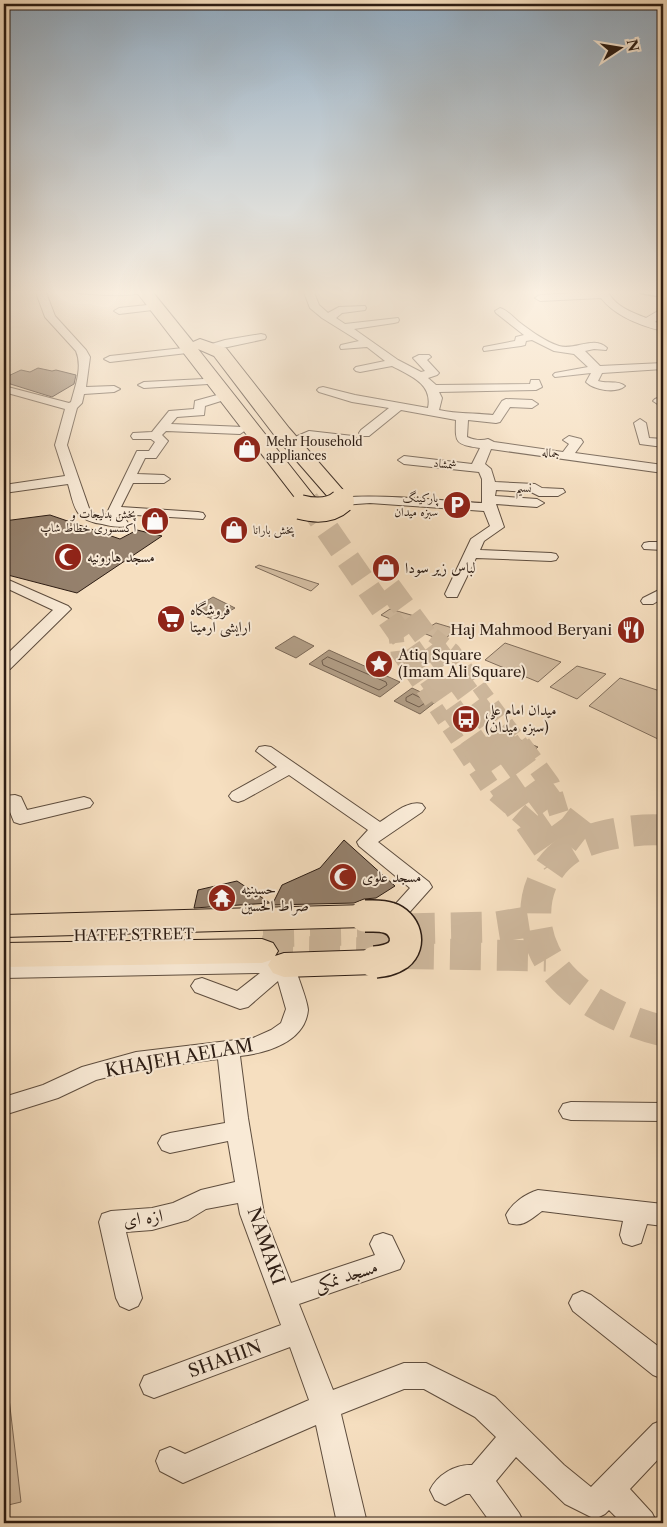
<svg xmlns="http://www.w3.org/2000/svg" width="667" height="1527" viewBox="0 0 667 1527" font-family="'Libre Caslon Text',Amiri,serif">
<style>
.green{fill:#d4bea3;stroke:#806d5b}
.water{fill:#b19d85;stroke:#7c6957}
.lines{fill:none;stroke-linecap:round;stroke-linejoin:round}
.shore{stroke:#6e5c4c;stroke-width:1}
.building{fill:#95816d;stroke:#2c1c13}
.street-tunnel-far1{stroke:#ceb89d;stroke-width:15;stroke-dasharray:15 8;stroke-linecap:butt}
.street-tunnel{stroke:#ceb89d;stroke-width:20;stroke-dasharray:20 10;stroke-linecap:butt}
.primary-tunnel-far1{stroke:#ceb89d;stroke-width:24;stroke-dasharray:24 12;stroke-linecap:butt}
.primary-tunnel{stroke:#ceb89d;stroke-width:31;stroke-dasharray:31 16;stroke-linecap:butt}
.street-casing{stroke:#5e4d3e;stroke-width:2}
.secondary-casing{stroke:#2c1c13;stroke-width:3}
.primary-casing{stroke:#2c1c13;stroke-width:2}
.street{fill:#f9ead6;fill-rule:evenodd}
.secondary{fill:#f9ead6;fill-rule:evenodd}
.primary{fill:#f6dfc0;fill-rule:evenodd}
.primary-bridge-far1-casing{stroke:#2c1c13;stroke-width:26;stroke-linecap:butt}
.primary-bridge-casing{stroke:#2c1c13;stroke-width:34;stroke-linecap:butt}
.primary-bridge-far1{stroke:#f6dfc0;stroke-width:24}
.primary-bridge{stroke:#f6dfc0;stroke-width:31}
.labels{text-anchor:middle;stroke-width:4;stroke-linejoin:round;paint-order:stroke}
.far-poi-label{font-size:12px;fill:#2c1c13;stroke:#f9ead6;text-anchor:start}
.far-street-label{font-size:12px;fill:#2c1c13;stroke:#f9ead6}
.poi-label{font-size:15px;fill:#2c1c13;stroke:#f9ead6;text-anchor:start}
.street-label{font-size:15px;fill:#2c1c13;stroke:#f9ead6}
.near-street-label{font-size:18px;fill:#2c1c13;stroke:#f9ead6}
</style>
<rect width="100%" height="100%" fill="#f6dfc0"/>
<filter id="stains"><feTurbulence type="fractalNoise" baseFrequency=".004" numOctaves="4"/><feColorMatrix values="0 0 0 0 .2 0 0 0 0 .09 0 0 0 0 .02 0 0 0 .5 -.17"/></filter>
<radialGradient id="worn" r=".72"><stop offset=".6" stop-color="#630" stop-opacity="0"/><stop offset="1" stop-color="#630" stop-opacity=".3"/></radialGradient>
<g class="green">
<path d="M259,565L319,584L311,591L255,567Z"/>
<path d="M390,609L425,619L413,629L381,615Z"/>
<path d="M436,623L456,629L443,641L421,632Z"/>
<path d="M505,643L561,662L538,682L485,660Z"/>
<path d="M577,666L606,674L577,699L550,687Z"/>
<path d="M620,678L663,692V734L658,739L589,706Z"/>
<path d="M4,1355L21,1502L4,1506Z"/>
</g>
<g class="water">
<path d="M213,597L235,608L214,620L192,610Z"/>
<path d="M294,636L314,646L296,658L275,648Z"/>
<path d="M329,650L400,682L380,697L309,664Z"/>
<path d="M412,688L438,700L420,714L394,701Z"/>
<path d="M508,735L538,747L522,762L493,749Z"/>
</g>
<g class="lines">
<g class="shore">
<path d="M328,657L386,682L387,685L379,690L323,665L322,661Z"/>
<path d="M413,694L425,700V703L419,707L406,701V698Z"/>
<path d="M510,741L525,748L526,751L521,755L505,749L504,745Z"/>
</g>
</g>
<g class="building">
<path d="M38,368L52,371L56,370L76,375L74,384L52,397L4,382V378L21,370L30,372Z"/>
<path d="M50,515L120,539L137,530L162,536L77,593L4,574V521Z"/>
<path d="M344,840L395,886L376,898L364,899L354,903L272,905L282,885L320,868Z"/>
<path d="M237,881L270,903L194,908L198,890Z"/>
</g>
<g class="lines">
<g class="street-tunnel-far1">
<path d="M415,621L453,651L522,745"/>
<path d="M395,628L398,652L461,745"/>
</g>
<g class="street-tunnel">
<path d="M461,744L490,787L532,824"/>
<path d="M521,744L550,784L561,820"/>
</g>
<g class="primary-tunnel-far1">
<path d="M307,500L477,745"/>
<path d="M389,587L506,745"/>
</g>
<g class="primary-tunnel">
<path d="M476,744L557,861"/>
<path d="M505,744L561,820L588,841"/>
<path d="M663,830C638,828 592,835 570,849C535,872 527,917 545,953C567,996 619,1020 663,1031"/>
<path d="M263,932L496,927L534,921"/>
<path d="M262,951L546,956"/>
</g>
<defs>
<g id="street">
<path d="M35,290H45L55,316L86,350L90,357L86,387L114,386L120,389L114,392L84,394L82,403L77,408L67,445L90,511L97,515L105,517L137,451H149L155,442L151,439H133L131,436L133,433L152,432L169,411L194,409L195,401L217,395L223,399L221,401L205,406L204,415L177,417L171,424L244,427L246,430L240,434L166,431L162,435L168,441L156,458H145L137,474L164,475L170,479L164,483H133L121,507L198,512L203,513L205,516L203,519L119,514L118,518L126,520L128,523L126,526C118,528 110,526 102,524C74,520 75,508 68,484L4,493V485L65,476L55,445L65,409L4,392V386L69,403L71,402C75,387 83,367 76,351L45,317Z"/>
<path d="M72,290H147C135,299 93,294 77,293Z"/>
<path d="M303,290H313L319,305L328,313L339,307L365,306L366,308L365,310L342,313L336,318L345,324L398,318L399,320L398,322L394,323L354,329L398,360L421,372L425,371L413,358L419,355H429L431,357L427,360L439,373L437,375L428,378L436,385L530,384L531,380H539L542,387L536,390L439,392L442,398L439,410C458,414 474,413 493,415L502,401L506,399L532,400L538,404L532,408L510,407L500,422L496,423L468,420L467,437C473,440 482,441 488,439L494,442L563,452L569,444L563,440L569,436L581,439L583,442L575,453L663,465V473L491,449L485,464L491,469L495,482L535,484L542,488L563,489L565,492L558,496H539L531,492L496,490L495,496L537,499L544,503L537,507L496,504L504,527L484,541L480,550L551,553L556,554L558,557L556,560L551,561L476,558L457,597H447L445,594L471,539L490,526L484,511L370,503L342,505L335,501C344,490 461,502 482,503V479L479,472L404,464L398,460L404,456L472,464L480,448C456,444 455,444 456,420L401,410L369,436H361L359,433L361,430L389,408L352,402L319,392L317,390L319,388L323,387L355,395L428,408C433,384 411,376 392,366L360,372L356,371L354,369L356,367L385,361L367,347L341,349L340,347L341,345L359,341L322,318L310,308Z"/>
<path d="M597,290H607C614,306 631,312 646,318L663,308V316L655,322L663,324V331C641,326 615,316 601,298L540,301L535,298L540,295L598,292Z"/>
<path d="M157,304L161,305L162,307L161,309L119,314L114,311L119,308Z"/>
<path d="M500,308C507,310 513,317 519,322C531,331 544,341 559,346C575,351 594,335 607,348L606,350L594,349L585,351L600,366L663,363V369L602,373L598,381C607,384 618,380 625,386C616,394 594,390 586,382L591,373L555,377L553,375L555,373L588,367L574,354L554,351L532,340L526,341L525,345L521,346L484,351L483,349L484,347L515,341L516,337L524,335L496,313L495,311Z"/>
<path d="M261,334L265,335L266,337L265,339L209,351L204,348L205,346L225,340Z"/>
<path d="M183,348L187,349L188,351L187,353L110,362L104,359L110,356Z"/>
<path d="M204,379L208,380L210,382L208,384L144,388L138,385L144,382Z"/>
<path d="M663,396V403L659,405L653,401L655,399Z"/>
<path d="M640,419L646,423L649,438L663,439V447L640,444L634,423Z"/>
<path d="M309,431L353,436L359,440L353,444L311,439L292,447L286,443L288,440Z"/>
<path d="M649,542H663V550L644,549L642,546L644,543Z"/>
<path d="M4,578L68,606L71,609L10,669L4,671V657L53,610L4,587Z"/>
<path d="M663,588V598L653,604H643L641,601L643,598Z"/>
<path d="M265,746L271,747L380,822C393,814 408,800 422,804L425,808L422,812L378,842L429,882L432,887L399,924L392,926L385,924L382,919L410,888L359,846L357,842L368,830L289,775L244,800L238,802L232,800L229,796L232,792L277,767L256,751L259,747Z"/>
<path d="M15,795L21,797L27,810L84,797L90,799L93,803L90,807L20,824L14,822L8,807L4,808V796Z"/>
<path d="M284,957L291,960L294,965C297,974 308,1002 308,1010C305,1042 267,1053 240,1056L248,1118L264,1214L291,1283L375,1255L370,1244L374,1236L383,1233L392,1236L404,1261L400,1269L299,1304L333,1390L404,1363H426L495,1397L564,1465L591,1487L653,1424L663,1420V1454L630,1489L652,1513L657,1523H622L609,1510L605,1514L595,1519L565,1504L516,1457L496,1481L519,1513L524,1523H491L470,1494H466L445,1505L435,1500L430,1490C437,1475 455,1464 472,1465L496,1437L475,1417L424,1389H404L341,1414L367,1523H337L316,1425L183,1483L160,1471L156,1461L160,1451L170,1447L185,1454L309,1400L290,1347L154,1398L144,1394L140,1385L144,1376L281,1325L240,1214L238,1203L206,1209L188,1220L152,1230L126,1232L142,1298L138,1306L129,1310L120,1306L116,1298L99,1222L102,1214L111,1211L152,1208L173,1203L201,1190L235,1182L228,1141L170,1153L162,1150L158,1143L162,1136L170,1133L225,1123L218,1059L136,1070L96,1080L58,1098L4,1115V1097L43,1085L82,1067L136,1052L253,1038L271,1030L281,1023L286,1009L278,981L248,1007L240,1009L195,992L191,986L195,980L202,978L237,991L260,973L4,978V962Z"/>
<path d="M571,1102L663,1103V1121L571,1120L563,1118L559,1111L563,1104Z"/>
<path d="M538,1190L663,1204V1226L647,1224L641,1243L632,1246L623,1243L620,1235L623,1221L542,1211C531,1219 523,1228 509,1223L506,1215C512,1203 525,1194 538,1190Z"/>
<path d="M582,1291L591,1295L663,1350V1379L653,1375L573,1311L569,1303L573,1295Z"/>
</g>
<path id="secondary" d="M639,290H663V297L641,293Z"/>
<g id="primary">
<path d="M135,290H151L193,342L200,339L226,348L289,428L349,497L352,501L349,505L342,507L335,505L275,436L214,356L198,349L317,500L314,504L307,506L300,504Z"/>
<path d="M365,905L376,908L381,916L376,924L365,927L4,937V915Z"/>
<path d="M262,939L273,943L278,951L275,956L284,953L375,950L386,954L391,962L386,970L375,974L284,977L273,973L268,965L271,960L262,963L4,967V943Z"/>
</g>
</defs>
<use href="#street" class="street-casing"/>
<use href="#secondary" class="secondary-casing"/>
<use href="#primary" class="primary-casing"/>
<use href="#street" class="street"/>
<use href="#secondary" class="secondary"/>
<use href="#primary" class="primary"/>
<defs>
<path id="primary-bridge-far1" d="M300,507C315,511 330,512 342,501"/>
<path id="primary-bridge" d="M365,916C373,916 381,915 389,918C405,923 412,944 398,955C391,960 383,961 375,962"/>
</defs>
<use href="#primary-bridge-far1" class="primary-bridge-far1-casing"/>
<use href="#primary-bridge" class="primary-bridge-casing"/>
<use href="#primary-bridge-far1" class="primary-bridge-far1"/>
<use href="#primary-bridge" class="primary-bridge"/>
</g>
<linearGradient id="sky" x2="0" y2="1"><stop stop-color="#92abc0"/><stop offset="0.58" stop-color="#fbf1e3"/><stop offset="1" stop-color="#fbf1e3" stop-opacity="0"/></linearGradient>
<rect width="667" height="504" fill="url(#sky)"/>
<defs>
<symbol id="shop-disc" viewBox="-11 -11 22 22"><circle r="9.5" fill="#8f2418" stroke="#f9ead6"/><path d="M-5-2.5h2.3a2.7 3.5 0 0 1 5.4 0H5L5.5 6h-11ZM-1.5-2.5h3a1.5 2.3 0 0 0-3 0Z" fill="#fff"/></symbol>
<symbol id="parking-disc" viewBox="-11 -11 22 22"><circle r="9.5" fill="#8f2418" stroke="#f9ead6"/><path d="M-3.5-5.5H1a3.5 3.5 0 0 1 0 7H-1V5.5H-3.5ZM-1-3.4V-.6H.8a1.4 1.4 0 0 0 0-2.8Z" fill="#fff"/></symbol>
<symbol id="mosque-disc" viewBox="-11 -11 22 22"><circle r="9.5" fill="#8f2418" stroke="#f9ead6"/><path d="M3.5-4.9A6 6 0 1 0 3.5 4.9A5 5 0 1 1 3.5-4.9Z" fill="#fff"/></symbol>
<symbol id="supermarket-disc" viewBox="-11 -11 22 22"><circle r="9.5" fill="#8f2418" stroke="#f9ead6"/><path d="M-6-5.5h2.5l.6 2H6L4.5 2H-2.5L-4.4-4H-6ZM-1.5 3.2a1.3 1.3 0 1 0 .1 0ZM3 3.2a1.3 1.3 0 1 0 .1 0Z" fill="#fff"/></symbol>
<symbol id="restaurant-disc" viewBox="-11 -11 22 22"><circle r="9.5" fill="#8f2418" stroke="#f9ead6"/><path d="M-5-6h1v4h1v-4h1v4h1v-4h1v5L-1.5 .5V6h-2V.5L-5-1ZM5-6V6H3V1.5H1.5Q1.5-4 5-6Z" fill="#fff"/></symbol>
<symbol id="sight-disc" viewBox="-11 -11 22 22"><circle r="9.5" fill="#8f2418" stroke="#f9ead6"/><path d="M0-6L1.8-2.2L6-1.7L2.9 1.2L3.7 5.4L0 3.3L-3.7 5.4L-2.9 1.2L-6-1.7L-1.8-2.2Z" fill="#fff"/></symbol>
<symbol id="bus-disc" viewBox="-11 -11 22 22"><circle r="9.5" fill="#8f2418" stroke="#f9ead6"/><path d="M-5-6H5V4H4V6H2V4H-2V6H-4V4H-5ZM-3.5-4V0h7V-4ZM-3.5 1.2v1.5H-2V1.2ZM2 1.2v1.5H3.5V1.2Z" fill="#fff"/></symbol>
<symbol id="temple-disc" viewBox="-11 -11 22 22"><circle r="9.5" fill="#8f2418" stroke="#f9ead6"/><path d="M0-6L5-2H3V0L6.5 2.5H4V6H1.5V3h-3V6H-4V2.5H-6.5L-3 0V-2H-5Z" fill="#fff"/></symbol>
</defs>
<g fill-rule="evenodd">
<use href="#shop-disc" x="231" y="433" width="32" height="32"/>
<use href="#parking-disc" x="441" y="489" width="32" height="32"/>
<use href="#shop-disc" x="139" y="505" width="32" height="32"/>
<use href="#shop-disc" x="218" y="514" width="32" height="32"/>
<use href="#mosque-disc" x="52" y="541" width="32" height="32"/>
<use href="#shop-disc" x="370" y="552" width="32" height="32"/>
<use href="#supermarket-disc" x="155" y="603" width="32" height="32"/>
<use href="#restaurant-disc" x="615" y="614" width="32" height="32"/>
<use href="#sight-disc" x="363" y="648" width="32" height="32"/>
<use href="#bus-disc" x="450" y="703" width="32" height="32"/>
<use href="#mosque-disc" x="327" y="861" width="32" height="32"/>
<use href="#temple-disc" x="206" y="882" width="32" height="32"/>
</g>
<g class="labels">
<g class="far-poi-label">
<text x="266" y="446">Mehr Household<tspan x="266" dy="14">appliances</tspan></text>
<text x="438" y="502" text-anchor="end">پارکینگ<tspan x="438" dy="14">سبزه میدان</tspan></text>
<text x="136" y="518" text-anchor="end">پخش بدلیجات و<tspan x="136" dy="14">اکسسوری خطاط شاپ</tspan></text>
<text x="253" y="534">پخش بارانا</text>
</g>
<g class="far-street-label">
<text transform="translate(551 453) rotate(8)" y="4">جماله</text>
<text transform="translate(445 464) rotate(7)" y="4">شمشاد</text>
<text transform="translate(524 488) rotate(7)" y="4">نسیم</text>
</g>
<g class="poi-label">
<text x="87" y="562">مسجد هارونیه</text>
<text x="405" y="573">لباس زیر سودا</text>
<text x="190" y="615">فروشگاه<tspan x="190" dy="17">ارایشی ارمیتا</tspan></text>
<text x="612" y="635" text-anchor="end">Haj Mahmood Beryani</text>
<text x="398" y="660">Atiq Square<tspan x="398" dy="17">(Imam Ali Square)</tspan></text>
<text x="485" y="715">میدان امام علی<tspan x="485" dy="17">(سبزه میدان)</tspan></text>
<text x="362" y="882">مسجد علوی</text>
<text x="241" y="894">حسینیه<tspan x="241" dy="17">صراط الحسین</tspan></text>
</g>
<g class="street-label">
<text transform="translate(134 935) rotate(-1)" y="5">HATEF STREET</text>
</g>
<g class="near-street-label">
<text transform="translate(179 1058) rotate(-10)" y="6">KHAJEH AELAM</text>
<text transform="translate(143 1218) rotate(-8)" y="6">ازه ای</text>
<text transform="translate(266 1246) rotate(71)" y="6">NAMAKI</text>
<text transform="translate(346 1276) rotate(-18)" y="6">مسجد نمکی</text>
<text transform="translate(225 1359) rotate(-20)" y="6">SHAHIN</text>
</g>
</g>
<rect width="667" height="1527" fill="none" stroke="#f6dfc0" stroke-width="20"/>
<rect x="5" y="5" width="657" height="1517" fill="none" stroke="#2c1c13" stroke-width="2.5"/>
<rect x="10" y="10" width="647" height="1507" fill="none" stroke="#2c1c13"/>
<g transform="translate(620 48) rotate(78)" stroke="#f9ead6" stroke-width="4" paint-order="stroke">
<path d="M0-4L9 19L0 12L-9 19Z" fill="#2c1c13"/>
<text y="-8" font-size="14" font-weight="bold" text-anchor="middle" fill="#2c1c13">N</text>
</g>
<rect width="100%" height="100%" filter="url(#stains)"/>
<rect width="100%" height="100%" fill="url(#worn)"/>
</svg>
